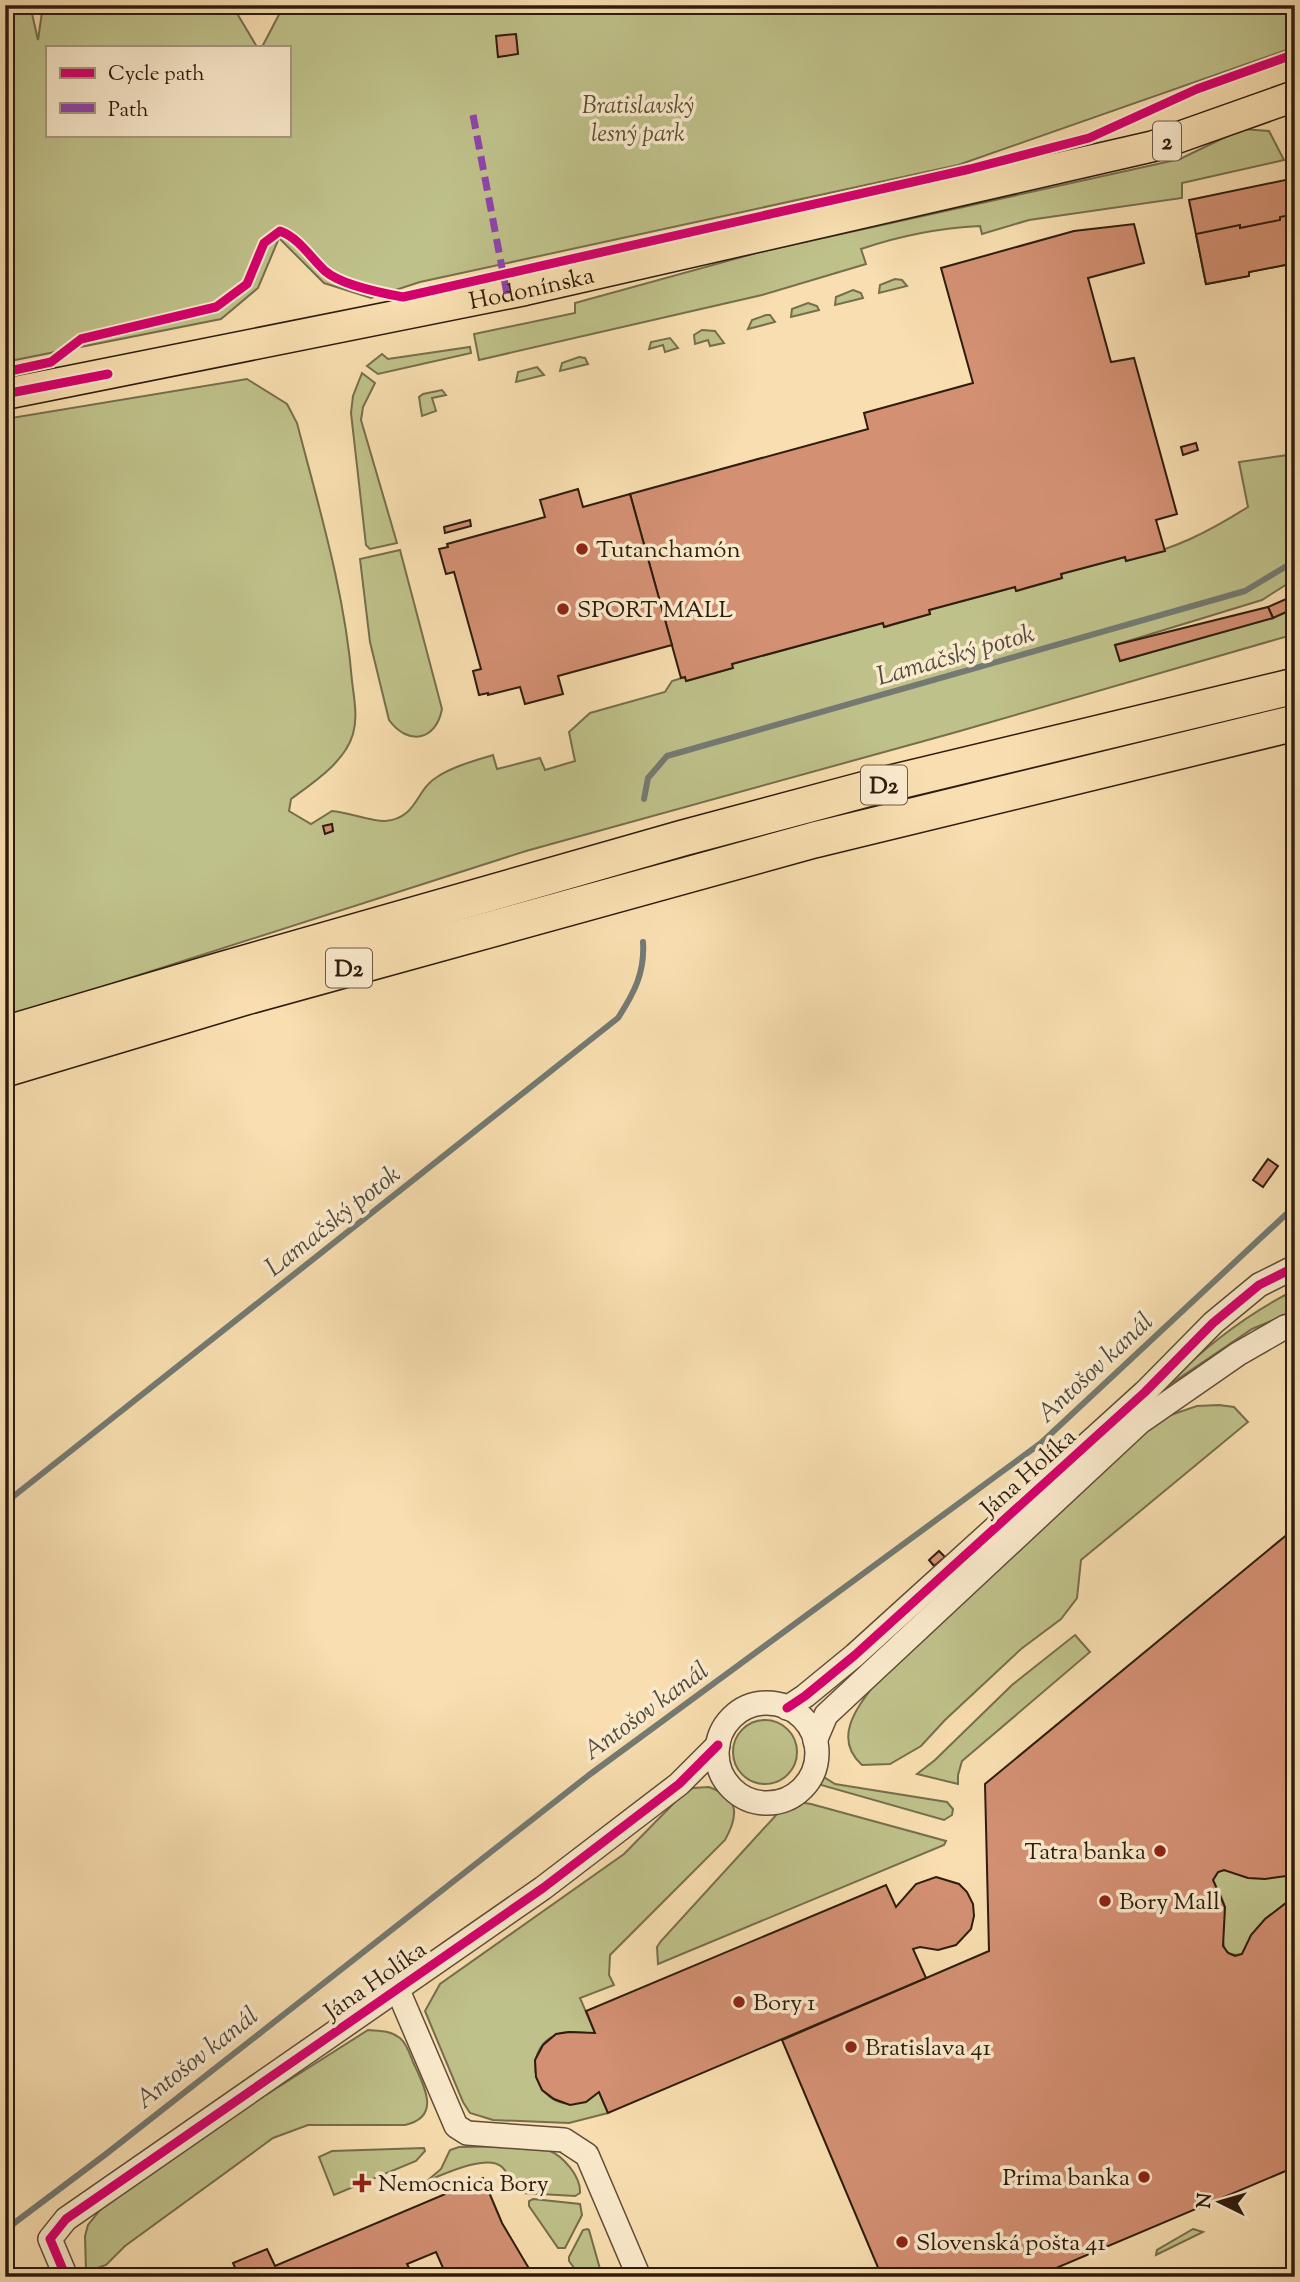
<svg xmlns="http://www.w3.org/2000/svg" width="1300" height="2282" viewBox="0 0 1300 2282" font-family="'Sorts Mill Goudy',serif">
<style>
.green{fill:#bfc18a;stroke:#766e4c;stroke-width:2}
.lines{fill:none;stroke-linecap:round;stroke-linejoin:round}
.stream{stroke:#747a73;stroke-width:6}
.building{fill:#d39073;stroke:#2e1c0e;stroke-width:2}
.minor-casing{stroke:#604c36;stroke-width:26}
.major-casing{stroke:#2e1c0e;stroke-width:33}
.highway-casing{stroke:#2e1c0e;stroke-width:38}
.minor{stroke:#faeacc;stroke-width:23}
.major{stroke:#f8deb0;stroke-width:30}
.highway{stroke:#f8deb0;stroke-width:35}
.quiet{stroke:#8e44ad;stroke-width:7;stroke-dasharray:14 7;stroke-linecap:butt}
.cycleway-casing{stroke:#faeacc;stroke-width:13}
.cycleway{stroke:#d6006c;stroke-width:9}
.poi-dot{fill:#8f2418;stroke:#faeacc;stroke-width:2.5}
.labels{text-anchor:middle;stroke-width:7;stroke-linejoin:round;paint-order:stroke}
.shield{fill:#faeacc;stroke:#6b5a47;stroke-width:2}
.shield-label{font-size:23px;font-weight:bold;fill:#2e1c0e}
.park-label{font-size:24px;font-style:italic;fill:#5a4e33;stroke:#faeacc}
.street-label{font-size:24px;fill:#2e1c0e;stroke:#faeacc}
.poi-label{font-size:24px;fill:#2e1c0e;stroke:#faeacc;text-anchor:start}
.water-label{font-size:26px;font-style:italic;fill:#514b41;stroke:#faeacc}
</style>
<rect width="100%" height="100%" fill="#f8deb0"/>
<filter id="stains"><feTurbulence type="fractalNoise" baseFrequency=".00286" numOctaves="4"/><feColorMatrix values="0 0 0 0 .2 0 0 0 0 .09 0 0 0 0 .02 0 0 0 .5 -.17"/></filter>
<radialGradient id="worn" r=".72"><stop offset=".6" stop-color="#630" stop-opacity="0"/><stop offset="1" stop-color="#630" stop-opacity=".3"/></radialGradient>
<g class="green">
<path d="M5,5H30L38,40L43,5H232L257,47H47V135H289V47H262L284,5H1295V47L958,165L420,282L371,298L324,283L279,238L258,288L221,319L5,362Z"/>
<path d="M1242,129L1269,131L1284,160L1182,183V198L1029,220L982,234L980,226C940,228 899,236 861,249L866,264L762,295L479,360L474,334L575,313V303L760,252L1180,159Z"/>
<path d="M895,279L902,280L907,286L879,293L880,285Z"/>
<path d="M853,290L861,293L863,298L835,305L836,297Z"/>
<path d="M808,303L817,306L819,310L791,317L792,309Z"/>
<path d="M766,315H770L775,322L748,329L752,320Z"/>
<path d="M702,330L715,331L724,343L710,346L708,340L695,344L694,335Z"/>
<path d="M670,338L678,348L665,352L663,345L649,349L651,342Z"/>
<path d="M470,347L471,353L378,374L367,366L382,354L388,359Z"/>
<path d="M579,357L585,358L588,364L560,371L562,363Z"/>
<path d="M537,367L544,375L516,382L518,372Z"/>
<path d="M362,373L375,383L363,407L361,420L397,543L370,549L366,545L351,413L353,396Z"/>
<path d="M247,379L287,404L297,423C319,508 345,593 352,681C354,698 358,717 353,734C345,762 313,783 291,799L289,811L311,824L332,811C347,812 373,822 385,821C417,819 416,789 437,777C454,766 474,761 493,755L497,769L540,758L545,770L575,761L569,732L590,713L665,692L672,681L685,677L687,681L732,668V664L883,623L885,627L930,614L929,610L1015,587L1017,591L1062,578L1061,574L1125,557L1126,561C1176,548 1205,534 1248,507L1239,462L1295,454V579L1262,600L1115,645L1120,661L1273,618L1295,608V634L953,733L526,851L5,1018V419Z"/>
<path d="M442,390L446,395L432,398L436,411L422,416L419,397L423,394Z"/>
<path d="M400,550L442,709C436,741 408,746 389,720L370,642L360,559Z"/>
<path d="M1295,1290V1311L1252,1329L1172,1383L1167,1384C1206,1346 1246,1314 1295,1290Z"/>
<path d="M1219,1405L1234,1407L1248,1422L1081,1560L1077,1598L1061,1619L1021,1649L945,1720L921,1746L890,1764L862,1765C830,1736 861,1703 880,1677L1159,1419L1197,1406Z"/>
<path d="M1075,1635L1090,1652L962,1761L958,1775V1784L917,1774L935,1760L1012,1685Z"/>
<circle cx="765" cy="1752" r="32"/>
<path d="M819,1774L835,1784L947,1802L953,1809L952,1815L944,1820L814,1783Z"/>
<path d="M709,1787C738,1798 740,1813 725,1840L610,1955L609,1975L614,1985L580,1998L595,2033C583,2034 570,2029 558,2034C510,2053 545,2133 599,2092L608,2113L569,2123L493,2120L470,2113L463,2102L425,2011L440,1984L624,1854L678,1799L693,1788Z"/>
<path d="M798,1802L811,1804L946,1841L944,1845L658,1964L657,1947L661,1941L778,1813L787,1806Z"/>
<path d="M1224,1870L1286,1876L1295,1880V1896C1270,1915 1256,1926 1242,1954C1212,1961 1227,1922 1224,1906C1223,1896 1216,1889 1213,1880L1218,1872Z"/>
<path d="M368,2030C379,2031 390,2030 400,2038C407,2044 410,2054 413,2062C424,2086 442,2117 405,2125H308L273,2138L125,2246L106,2265L86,2272L85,2236L88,2225L100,2210L168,2157Z"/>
<path d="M520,2146C530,2147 539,2147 548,2150C563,2156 581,2176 580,2193L575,2196L523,2193C513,2188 510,2175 502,2167C487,2153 442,2175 427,2181L441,2169L450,2150L459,2147Z"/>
<path d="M424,2148L425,2151L416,2161L334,2195L319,2157L332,2151Z"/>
<path d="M533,2199L580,2204L582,2215L565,2248H558L529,2206V2201Z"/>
<path d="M587,2229L589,2230L600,2269L597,2275L580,2276L569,2261V2257L583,2230Z"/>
<path d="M1193,2229L1203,2232L1156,2255L1157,2250Z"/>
</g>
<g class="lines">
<g class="stream">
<path d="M644,799L648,778L667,756L1245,591L1295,561"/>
<path d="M5,1503L618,1018C634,993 645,973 643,942"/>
<path d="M5,2230L106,2154L589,1775L1041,1443L1295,1206"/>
</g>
</g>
<g class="building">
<path d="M516,34L518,54L498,57L496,36Z"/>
<path d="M1295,178V266L1290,267V264L1249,272V276L1206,284L1189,200Z"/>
<path d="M1295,214V266L1290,267V264L1249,272V276L1206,284L1196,234L1240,225V228L1280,220V217Z"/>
<path d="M1134,224L1144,263L1088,278L1111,362L1134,358L1177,514L1156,520L1165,551L1126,561L1125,557L1061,574L1062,578L1026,588L1016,591L1015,587L929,610L930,614L894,624L884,627L883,623L732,664L733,668L686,681L685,677L681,678L630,494L868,429L864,413L973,383L941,268L1074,231Z"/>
<path d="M1196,443L1198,450L1183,455L1181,447Z"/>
<path d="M578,489L583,507L630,494L672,645L558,676L563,694L525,704L520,687L488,695V693L479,695L473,671L481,669L454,572L446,574L439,549L448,547L447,544L545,517L540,500Z"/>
<path d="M470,520L471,526L445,533L444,527Z"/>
<path d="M1295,595V608L1273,618L1268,607Z"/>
<path d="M1268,607L1273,618L1120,661L1115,645Z"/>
<path d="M332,824L333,831L325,834L323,826Z"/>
<path d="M1268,1159L1278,1166L1263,1187L1253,1180Z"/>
<path d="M1295,1528V1880L1286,1876L1265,1879L1248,1878L1224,1870L1218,1872L1213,1880L1225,1907L1223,1946L1228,1953L1235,1956L1242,1954L1251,1935L1265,1919L1295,1896V2167L1035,2277H882L782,2040L989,1951L985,1784Z"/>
<path d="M939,1551L945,1557L934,1566L929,1560Z"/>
<path d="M936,1877L959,1884L967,1892L973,1904L974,1916L971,1929L956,1945L938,1950L920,1947L913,1949L926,1978L608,2113L599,2092L586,2102L570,2105L554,2099L542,2090L536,2077L535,2060L543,2045L556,2034L569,2032L595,2033L586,2011L886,1885L896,1907L916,1884Z"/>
<path d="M483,2178L502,2223L534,2277H447L436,2252L407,2264L414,2277H239L233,2263L267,2249L275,2266Z"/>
</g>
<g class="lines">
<defs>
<g id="minor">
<circle cx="767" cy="1753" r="50"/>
<path d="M787,1708L805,1696L855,1655L1145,1392L1213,1323L1259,1285L1295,1267"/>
<path d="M815,1741L826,1715L1140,1422L1238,1354L1285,1327L1295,1324"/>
<path d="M397,1988L456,2126L467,2133L564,2140L587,2155L639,2277"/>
<path d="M66,2277L50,2239L66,2219L543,1888L679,1784L718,1745"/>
</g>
<g id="major">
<path id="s1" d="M5,394L525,290L1054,169L1154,146L1295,96"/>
</g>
<g id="highway">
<path d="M5,1034L221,970L683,838L870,788L1295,686"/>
<path d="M5,1069L242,998L814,840L1295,723"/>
</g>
</defs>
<use href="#minor" class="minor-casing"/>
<use href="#major" class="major-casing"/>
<use href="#highway" class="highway-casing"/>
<use href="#minor" class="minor"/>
<use href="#major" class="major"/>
<use href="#highway" class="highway"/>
<path class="quiet" d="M473,115L507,294"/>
<defs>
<g id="cycleway">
<path d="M5,372L51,362L81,339L216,307L247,284L264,243L280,231C299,238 310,257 325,271C341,285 381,293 403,297L970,169L1089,138L1197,89L1295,54"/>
<path d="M5,394L108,374"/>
<path d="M787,1708L805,1696L855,1655L1145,1392L1213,1323L1259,1285L1295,1267"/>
<path d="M66,2277L50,2239L66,2219L543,1888L679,1784L718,1745"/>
</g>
</defs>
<use href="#cycleway" class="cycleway-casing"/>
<use href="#cycleway" class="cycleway"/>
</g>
<g class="poi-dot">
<circle cx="582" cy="549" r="7"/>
<circle cx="563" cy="609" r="7"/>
<circle cx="1160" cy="1851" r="7"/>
<circle cx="1105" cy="1901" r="7"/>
<circle cx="739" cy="2002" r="7"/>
<circle cx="851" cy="2047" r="7"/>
<circle cx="1144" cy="2177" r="7"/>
<path d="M358.5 2172.5h7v7h7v7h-7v7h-7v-7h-7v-7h7z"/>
<circle cx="902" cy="2242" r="7"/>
</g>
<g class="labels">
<g class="shield">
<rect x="1153" y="121.5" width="28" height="39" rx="5"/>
<rect x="861" y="765.5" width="46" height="39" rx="5"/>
<rect x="326" y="948.5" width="46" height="39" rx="5"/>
</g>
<g class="shield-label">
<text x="1167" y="149">2</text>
<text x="884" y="793">D2</text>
<text x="349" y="976">D2</text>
</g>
<g class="park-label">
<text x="638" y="113">Bratislavský<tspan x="638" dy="28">lesný park</tspan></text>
</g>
<g class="street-label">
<text dy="8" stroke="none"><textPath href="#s1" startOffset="537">Hodonínska</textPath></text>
<text transform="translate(1028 1472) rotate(-42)" y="8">Jána Holíka</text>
<text transform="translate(375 1980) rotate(-35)" y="8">Jána Holíka</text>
</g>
<g class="poi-label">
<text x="596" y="557">Tutanchamón</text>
<text x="577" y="617">SPORT MALL</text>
<text x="1146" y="1859" text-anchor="end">Tatra banka</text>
<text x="1119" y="1909">Bory Mall</text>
<text x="753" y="2010">Bory 1</text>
<text x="865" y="2055">Bratislava 41</text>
<text x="1130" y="2185" text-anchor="end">Prima banka</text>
<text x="378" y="2191">Nemocnica Bory</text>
<text x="916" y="2250">Slovenská pošta 41</text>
</g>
<g class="water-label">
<text transform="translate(955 654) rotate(-16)" y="9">Lamačský potok</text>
<text transform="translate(332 1220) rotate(-38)" y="9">Lamačský potok</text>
<text transform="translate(1094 1367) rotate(-43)" y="9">Antošov kanál</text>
<text transform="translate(645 1710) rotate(-36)" y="9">Antošov kanál</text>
<text transform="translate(196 2057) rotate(-38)" y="9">Antošov kanál</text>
</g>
</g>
<rect width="1300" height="2282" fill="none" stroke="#f8deb0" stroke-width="28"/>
<rect x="7" y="7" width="1286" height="2268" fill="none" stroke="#2e1c0e" stroke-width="3.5"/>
<rect x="14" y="14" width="1272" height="2254" fill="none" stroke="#2e1c0e" stroke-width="2"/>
<rect x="46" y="46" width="245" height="91" fill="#faeacc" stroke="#a89880" stroke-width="2"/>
<rect x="60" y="68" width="35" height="10" fill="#d6006c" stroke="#a89880" stroke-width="2"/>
<text x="108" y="80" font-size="21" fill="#2e1c0e">Cycle path</text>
<rect x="60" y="103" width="35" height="10" fill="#8e44ad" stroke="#a89880" stroke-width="2"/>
<text x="108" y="116" font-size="21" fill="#2e1c0e">Path</text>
<g transform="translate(1220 2202) rotate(275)" stroke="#faeacc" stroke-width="5" paint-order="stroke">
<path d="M0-5L12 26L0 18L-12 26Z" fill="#2e1c0e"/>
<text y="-10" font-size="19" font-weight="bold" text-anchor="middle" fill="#2e1c0e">N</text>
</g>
<rect width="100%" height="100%" filter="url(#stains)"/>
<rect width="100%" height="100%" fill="url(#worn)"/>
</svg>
